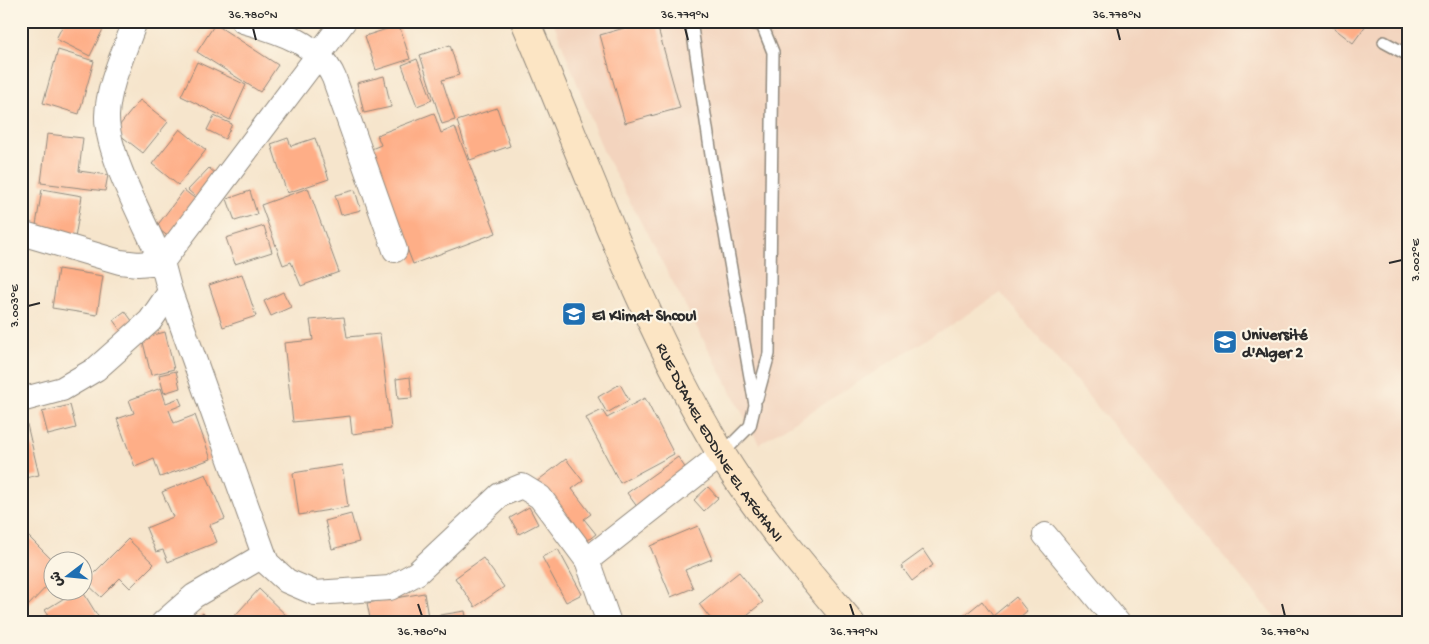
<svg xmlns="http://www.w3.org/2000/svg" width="1429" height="644" viewBox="0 0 1429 644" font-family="'Gochi Hand','Playpen Sans Arabic',sans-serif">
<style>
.built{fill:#f3d4be}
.building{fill:#feae87}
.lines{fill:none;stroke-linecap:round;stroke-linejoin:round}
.lane-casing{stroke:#90887c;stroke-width:14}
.street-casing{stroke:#90887c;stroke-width:26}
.secondary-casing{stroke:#90887c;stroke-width:30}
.lane{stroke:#fff;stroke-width:11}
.street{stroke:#fff;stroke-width:24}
.secondary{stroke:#fce5c4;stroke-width:28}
.ticks{fill:none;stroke:#2b2b2b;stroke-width:2}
.labels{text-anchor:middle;stroke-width:4.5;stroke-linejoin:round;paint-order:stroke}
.poi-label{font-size:16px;font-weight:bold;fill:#2b2b2b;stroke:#fcf5e5;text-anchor:start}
.street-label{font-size:16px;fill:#2b2b2b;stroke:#fcf5e5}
.neatline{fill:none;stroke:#2b2b2b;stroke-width:2}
.ticks-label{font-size:12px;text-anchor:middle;fill:#2b2b2b}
</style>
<rect width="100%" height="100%" fill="#fcf5e5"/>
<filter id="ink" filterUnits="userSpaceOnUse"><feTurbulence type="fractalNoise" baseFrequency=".02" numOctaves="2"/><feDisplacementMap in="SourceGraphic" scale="10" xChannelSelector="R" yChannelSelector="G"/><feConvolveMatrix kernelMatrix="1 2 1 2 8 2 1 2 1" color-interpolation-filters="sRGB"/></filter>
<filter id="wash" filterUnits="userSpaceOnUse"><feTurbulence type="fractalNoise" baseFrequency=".0096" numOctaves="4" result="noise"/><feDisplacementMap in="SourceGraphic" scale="20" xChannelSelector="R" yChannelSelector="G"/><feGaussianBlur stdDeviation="1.12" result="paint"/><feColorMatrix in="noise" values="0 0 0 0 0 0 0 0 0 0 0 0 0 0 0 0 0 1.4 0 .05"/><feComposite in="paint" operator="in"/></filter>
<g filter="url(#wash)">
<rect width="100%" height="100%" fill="#f6e5cc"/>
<path class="built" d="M553,21H1408V623H1280L1001,293L759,444L604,153Z"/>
<g id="blocks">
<g class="building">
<path d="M65,21H107L90,56L56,39Z"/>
<path d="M277,21H302L295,32Z"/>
<path d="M648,21H656L680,108L625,123L600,35Z"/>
<path d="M1325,21H1369L1353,43Z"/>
<path d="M215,24L278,65L260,92L197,52Z"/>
<path d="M399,25L410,59L376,70L365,36Z"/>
<path d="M450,45L459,75L442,80L455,120L442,124L420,55Z"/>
<path d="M58,50L94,61L79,114L43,103Z"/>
<path d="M417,59L432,100L417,106L402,65Z"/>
<path d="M197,62L246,85L230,120L181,96Z"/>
<path d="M384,76L391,107L364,113L357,83Z"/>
<path d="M140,100L168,122L143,153L115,131Z"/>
<path d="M497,108L510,146L470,160L457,121Z"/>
<path d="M434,113L441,133L455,127L496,233L413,264L369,150L381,145L377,135Z"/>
<path d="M214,116L232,124L225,139L207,130Z"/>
<path d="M180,129L206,150L178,185L152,164Z"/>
<path d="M47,134L83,138L79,171L108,175L105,191L41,183Z"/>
<path d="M288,138L291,146L315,138L329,179L287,193L271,144Z"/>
<path d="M209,168L218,176L197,198L188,190Z"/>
<path d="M308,188L339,272L301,286L291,262L283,265L261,205Z"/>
<path d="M42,189L82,196L75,238L35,231Z"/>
<path d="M184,190L198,201L170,238L156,227Z"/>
<path d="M355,190L361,210L341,215L335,195Z"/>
<path d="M250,191L257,214L235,221L227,199Z"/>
<path d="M264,226L272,252L235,264L226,238Z"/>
<path d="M58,269L103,276L97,315L52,308Z"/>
<path d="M242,274L256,316L223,327L209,285Z"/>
<path d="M283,292L291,307L271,316L264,301Z"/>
<path d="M125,311L135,325L123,334L113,320Z"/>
<path d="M344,317L347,337L380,334L391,429L352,434L350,416L293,422L284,343L313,340L310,320Z"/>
<path d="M165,332L174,369L151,375L142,338Z"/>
<path d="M176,371L180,388L164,393L159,375Z"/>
<path d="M410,377L412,398L398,399L396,379Z"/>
<path d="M620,384L629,400L607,413L598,397Z"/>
<path d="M161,388L166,403L179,398L182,405L169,410L174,423L195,415L211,459L160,477L154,459L135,467L117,419L134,413L129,400Z"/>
<path d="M645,398L674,454L620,483L586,418L602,410L607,418Z"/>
<path d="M70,405L76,428L48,435L42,412Z"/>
<path d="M24,412L39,475L21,479V413Z"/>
<path d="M678,457L688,472L638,508L627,493Z"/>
<path d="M566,459L583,481L572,489L591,514L584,519L596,534L583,544L536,482Z"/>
<path d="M342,465L348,507L299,515L293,473Z"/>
<path d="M206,474L225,519L210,525L217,542L168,562L163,550L156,552L146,528L173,517L162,492Z"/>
<path d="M708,487L718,498L704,511L694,500Z"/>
<path d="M529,507L538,524L519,534L510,518Z"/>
<path d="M351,514L359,542L332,549L325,521Z"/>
<path d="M698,526L712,559L685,570L693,588L671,597L650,546Z"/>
<path d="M23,531L54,562L52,581L23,611L21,533Z"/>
<path d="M128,539L154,564L130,588L120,578L101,597L85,582Z"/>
<path d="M558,549L582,594L566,602L542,557Z"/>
<path d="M923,550L933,565L912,581L901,566Z"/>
<path d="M483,558L504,587L475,607L455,578Z"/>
<path d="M739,572L763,602L737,623H714L699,604Z"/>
<path d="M259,589L294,623H234L231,620Z"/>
<path d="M74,592H83L102,623H53L45,610Z"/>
<path d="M424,593L428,617L465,611L467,623H371L367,603Z"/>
<path d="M1016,597L1027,611L1013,623H955L982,601L993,616Z"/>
<path d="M203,613L210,623H190Z"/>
</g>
</g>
</g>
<g filter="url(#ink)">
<use href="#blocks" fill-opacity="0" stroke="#90887c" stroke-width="1"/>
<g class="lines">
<defs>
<g id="lane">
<path d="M691,21L711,155L755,405L750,426L722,454"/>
<path d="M738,21L762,25L773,52L769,354L757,398"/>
<path d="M1384,42L1408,55"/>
</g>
<g id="street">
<path d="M135,21C125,51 108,84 107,116C106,153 146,226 162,262L344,21"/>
<path d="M243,21C278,31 319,43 334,78L395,250"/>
<path d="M21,233L120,262L138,264L162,262L170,292L267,563L287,581L315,593L390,588L417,573L500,495L522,486L540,497L587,560L722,454"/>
<path d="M21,400L62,389L96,369L150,321L170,292"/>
<path d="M1045,535L1118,623"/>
<path d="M587,560L609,623"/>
<path d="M163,623L194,596L264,555"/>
</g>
<g id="secondary">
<path id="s1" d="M525,21C587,166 640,319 722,455C759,515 805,569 851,623"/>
</g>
</defs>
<use href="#lane" class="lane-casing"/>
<use href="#street" class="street-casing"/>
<use href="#secondary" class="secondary-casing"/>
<use href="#lane" class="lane"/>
<use href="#street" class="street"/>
<use href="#secondary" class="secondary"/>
</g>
</g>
<path class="ticks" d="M253,28L256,40M685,28L688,40M1117,28L1120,40M1389,263L1402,260M28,306L40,303M418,604L422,616M850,604L854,616M1282,604L1285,616"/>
<defs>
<symbol id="university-square" viewBox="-11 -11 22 22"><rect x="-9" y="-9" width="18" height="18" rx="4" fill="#1f6fb2" stroke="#fcf5e5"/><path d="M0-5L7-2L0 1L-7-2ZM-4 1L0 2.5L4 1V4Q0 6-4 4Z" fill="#fff"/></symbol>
</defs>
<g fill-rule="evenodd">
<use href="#university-square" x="560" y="300" width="28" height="28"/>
<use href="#university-square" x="1211" y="328" width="28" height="28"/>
</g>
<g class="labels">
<g class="poi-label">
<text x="592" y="320">El Klimat Shcoul</text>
<text x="1242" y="339">Université<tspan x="1242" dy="18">d'Alger 2</tspan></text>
</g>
<g class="street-label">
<text dy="6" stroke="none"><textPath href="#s1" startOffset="465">RUE DJAMEL EDDINE EL AFGHANI</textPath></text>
</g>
</g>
<rect width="1429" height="644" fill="none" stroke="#fcf5e5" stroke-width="55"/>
<g transform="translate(68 576) rotate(254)"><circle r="24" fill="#fcf5e5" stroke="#a8a49b"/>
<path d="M0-4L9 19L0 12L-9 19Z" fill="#1f6fb2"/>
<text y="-8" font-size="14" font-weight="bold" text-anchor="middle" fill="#2b2b2b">ش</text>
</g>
<rect x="28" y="28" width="1374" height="588" class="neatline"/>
<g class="ticks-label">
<text x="253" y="18">36.780°N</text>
<text x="685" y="18">36.779°N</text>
<text x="1117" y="18">36.778°N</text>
<text transform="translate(1415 260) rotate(-90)" y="4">3.002°E</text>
<text transform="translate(14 306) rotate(-90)" y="4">3.003°E</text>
<text x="422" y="635">36.780°N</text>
<text x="854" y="635">36.779°N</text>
<text x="1285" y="635">36.778°N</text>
</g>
</svg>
